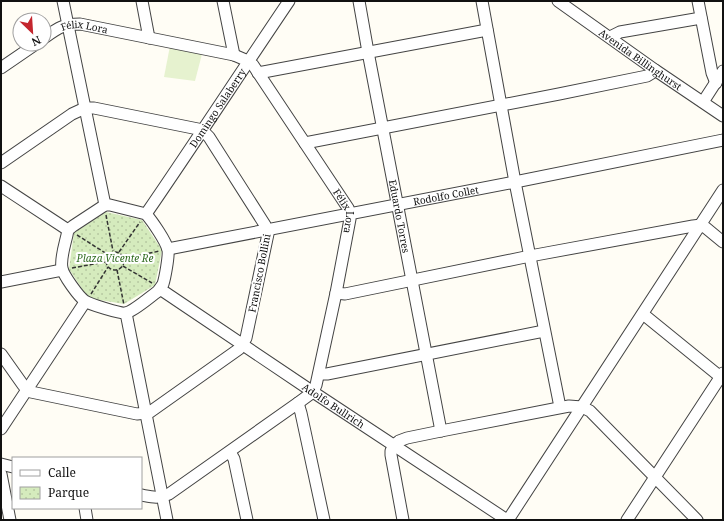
<svg xmlns="http://www.w3.org/2000/svg" width="724" height="521" viewBox="0 0 724 521" font-family="'Noto Serif',serif">
<style>
.park{fill:url(#park-dots)}
.pitch{fill:#e6f2cf}
.lines{fill:none;stroke-linecap:round;stroke-linejoin:round}
.minor-casing{stroke:#444;stroke-width:13}
.path{stroke:#333;stroke-width:1.5;stroke-dasharray:4 2;stroke-linecap:butt}
.minor{stroke:#fff;stroke-width:11}
.labels{text-anchor:middle;stroke-width:4;stroke-linejoin:round;paint-order:stroke}
.street-label{font-size:10px;fill:#111;stroke:#fff}
.park-label{font-size:10px;font-style:italic;fill:#2f6b1f;stroke:#fff}
</style>
<defs>
<pattern id="park-dots" width="8" height="8" patternUnits="userSpaceOnUse"><rect width="8" height="8" fill="#d5ebbd"/><path d="M2 2h.1M6 6h.1" fill="none" stroke="#b6c8a1" stroke-width="1.8" stroke-linecap="round"/></pattern>
</defs>
<rect width="100%" height="100%" fill="#fffdf5"/>
<path class="park" d="M106,212L142,220L162,250L155,285L124,304L88,298L69,269L74,233Z"/>
<path class="pitch" d="M170,46L202,54L195,81L164,77Z"/>
<g class="lines">
<defs>
<g id="minor">
<path d="M63,1L105,205"/>
<path d="M142,1L149,38"/>
<path d="M223,1L234,55"/>
<path id="s1" d="M359,1L368,52L441,431"/>
<path d="M482,1L515,182L560,407"/>
<path id="s2" d="M558,1L655,70L723,116"/>
<path d="M698,1L712,73L716,83"/>
<path d="M610,37L620,32L701,18"/>
<path id="s3" d="M44,38C58,28 63,24 80,24L234,55L248,61L253,65L348,208L350,213V219L336,293L316,385L313,392L298,403L169,494C158,499 152,497 141,495"/>
<path d="M1,68L36,44"/>
<path d="M258,73L487,30"/>
<path d="M703,102L723,71"/>
<path d="M305,143L559,94L647,76L652,73L655,70"/>
<path d="M1,163L72,114L85,108H94L198,129L206,134L209,137L265,225L268,234L246,338L239,349L150,412L146,413L137,414L31,392L27,390L23,385L1,354"/>
<path d="M1,186L68,230"/>
<path d="M105,205H110L146,214C152,221 166,241 168,250C169,256 165,278 163,284C161,287 159,290 157,292C150,297 134,311 126,313C121,314 89,304 85,301C79,297 63,275 62,268C60,259 65,244 67,235L68,230L73,226Z"/>
<path id="s4" d="M146,214C194,144 241,72 289,1"/>
<path id="s5" d="M168,249L515,182L723,140"/>
<path d="M1,282L62,270"/>
<path id="s6" d="M160,289L313,392L507,520"/>
<path d="M336,293L345,294L530,256L693,226L701,225L706,228L723,242"/>
<path d="M126,313L167,520"/>
<path d="M643,314L723,379"/>
<path d="M319,374H327L544,331"/>
<path d="M298,403L301,413L324,520"/>
<path d="M1,429L85,302"/>
<path d="M230,452L234,459L247,520"/>
<path d="M1,464L13,467"/>
<path d="M1,474L10,520"/>
<path d="M85,508L87,520"/>
<path d="M403,520L391,455V451L394,445L399,441L407,438L441,431L569,406L582,407L590,411L697,520"/>
<path d="M508,520L723,190"/>
<path d="M627,520L723,373"/>
</g>
</defs>
<use href="#minor" class="minor-casing"/>
<g class="path">
<path d="M106,215L113,251"/>
<path d="M77,235L107,254"/>
<circle cx="115" cy="261" r="9"/>
<path d="M119,252L140,222"/>
<path d="M125,258L160,251"/>
<path d="M123,266L152,283"/>
<path d="M72,268L105,262"/>
<path d="M117,270L124,305"/>
<path d="M91,294L108,267"/>
</g>
<use href="#minor" class="minor"/>
</g>
<g class="labels">
<g class="street-label">
<text dy="4" stroke="none"><textPath href="#s3" startOffset="44">Félix Lora</textPath></text>
<text dy="4" stroke="none"><textPath href="#s2" startOffset="101">Avenida Billinghurst</textPath></text>
<text dy="4" stroke="none"><textPath href="#s4" startOffset="128">Domingo Salaberry</textPath></text>
<text dy="4" stroke="none"><textPath href="#s5" startOffset="283">Rodolfo Collet</textPath></text>
<text dy="4" stroke="none"><textPath href="#s3" startOffset="392">Félix Lora</textPath></text>
<text dy="4" stroke="none"><textPath href="#s1" startOffset="219">Eduardo Torres</textPath></text>
<text transform="translate(259 273) rotate(-79)" y="4">Francisco Bollini</text>
<text dy="4" stroke="none"><textPath href="#s6" startOffset="209">Adolfo Bullrich</textPath></text>
</g>
<g class="park-label">
<text x="115" y="262">Plaza Vicente Re</text>
</g>
</g>
<rect width="724" height="521" fill="none" stroke="#111111" stroke-width="4"/>
<rect x="12" y="457" width="130" height="52" fill="#ffffff" stroke="#a0a0a0"/>
<rect x="20" y="470" width="20" height="6" fill="#ffffff" stroke="#a0a0a0"/>
<text x="48" y="477" font-size="12" fill="#111111">Calle</text>
<rect x="20" y="487" width="20" height="12" fill="url(#park-dots)" stroke="#a0a0a0"/>
<text x="48" y="497" font-size="12" fill="#111111">Parque</text>
<g transform="translate(32 32) rotate(155)"><circle r="19" fill="#ffffff" stroke="#a0a0a0"/>
<path d="M0-3L7 15L0 10L-7 15Z" fill="#c4262e"/>
<text y="-6" font-size="11" font-weight="bold" text-anchor="middle" fill="#111111">N</text>
</g>
</svg>
